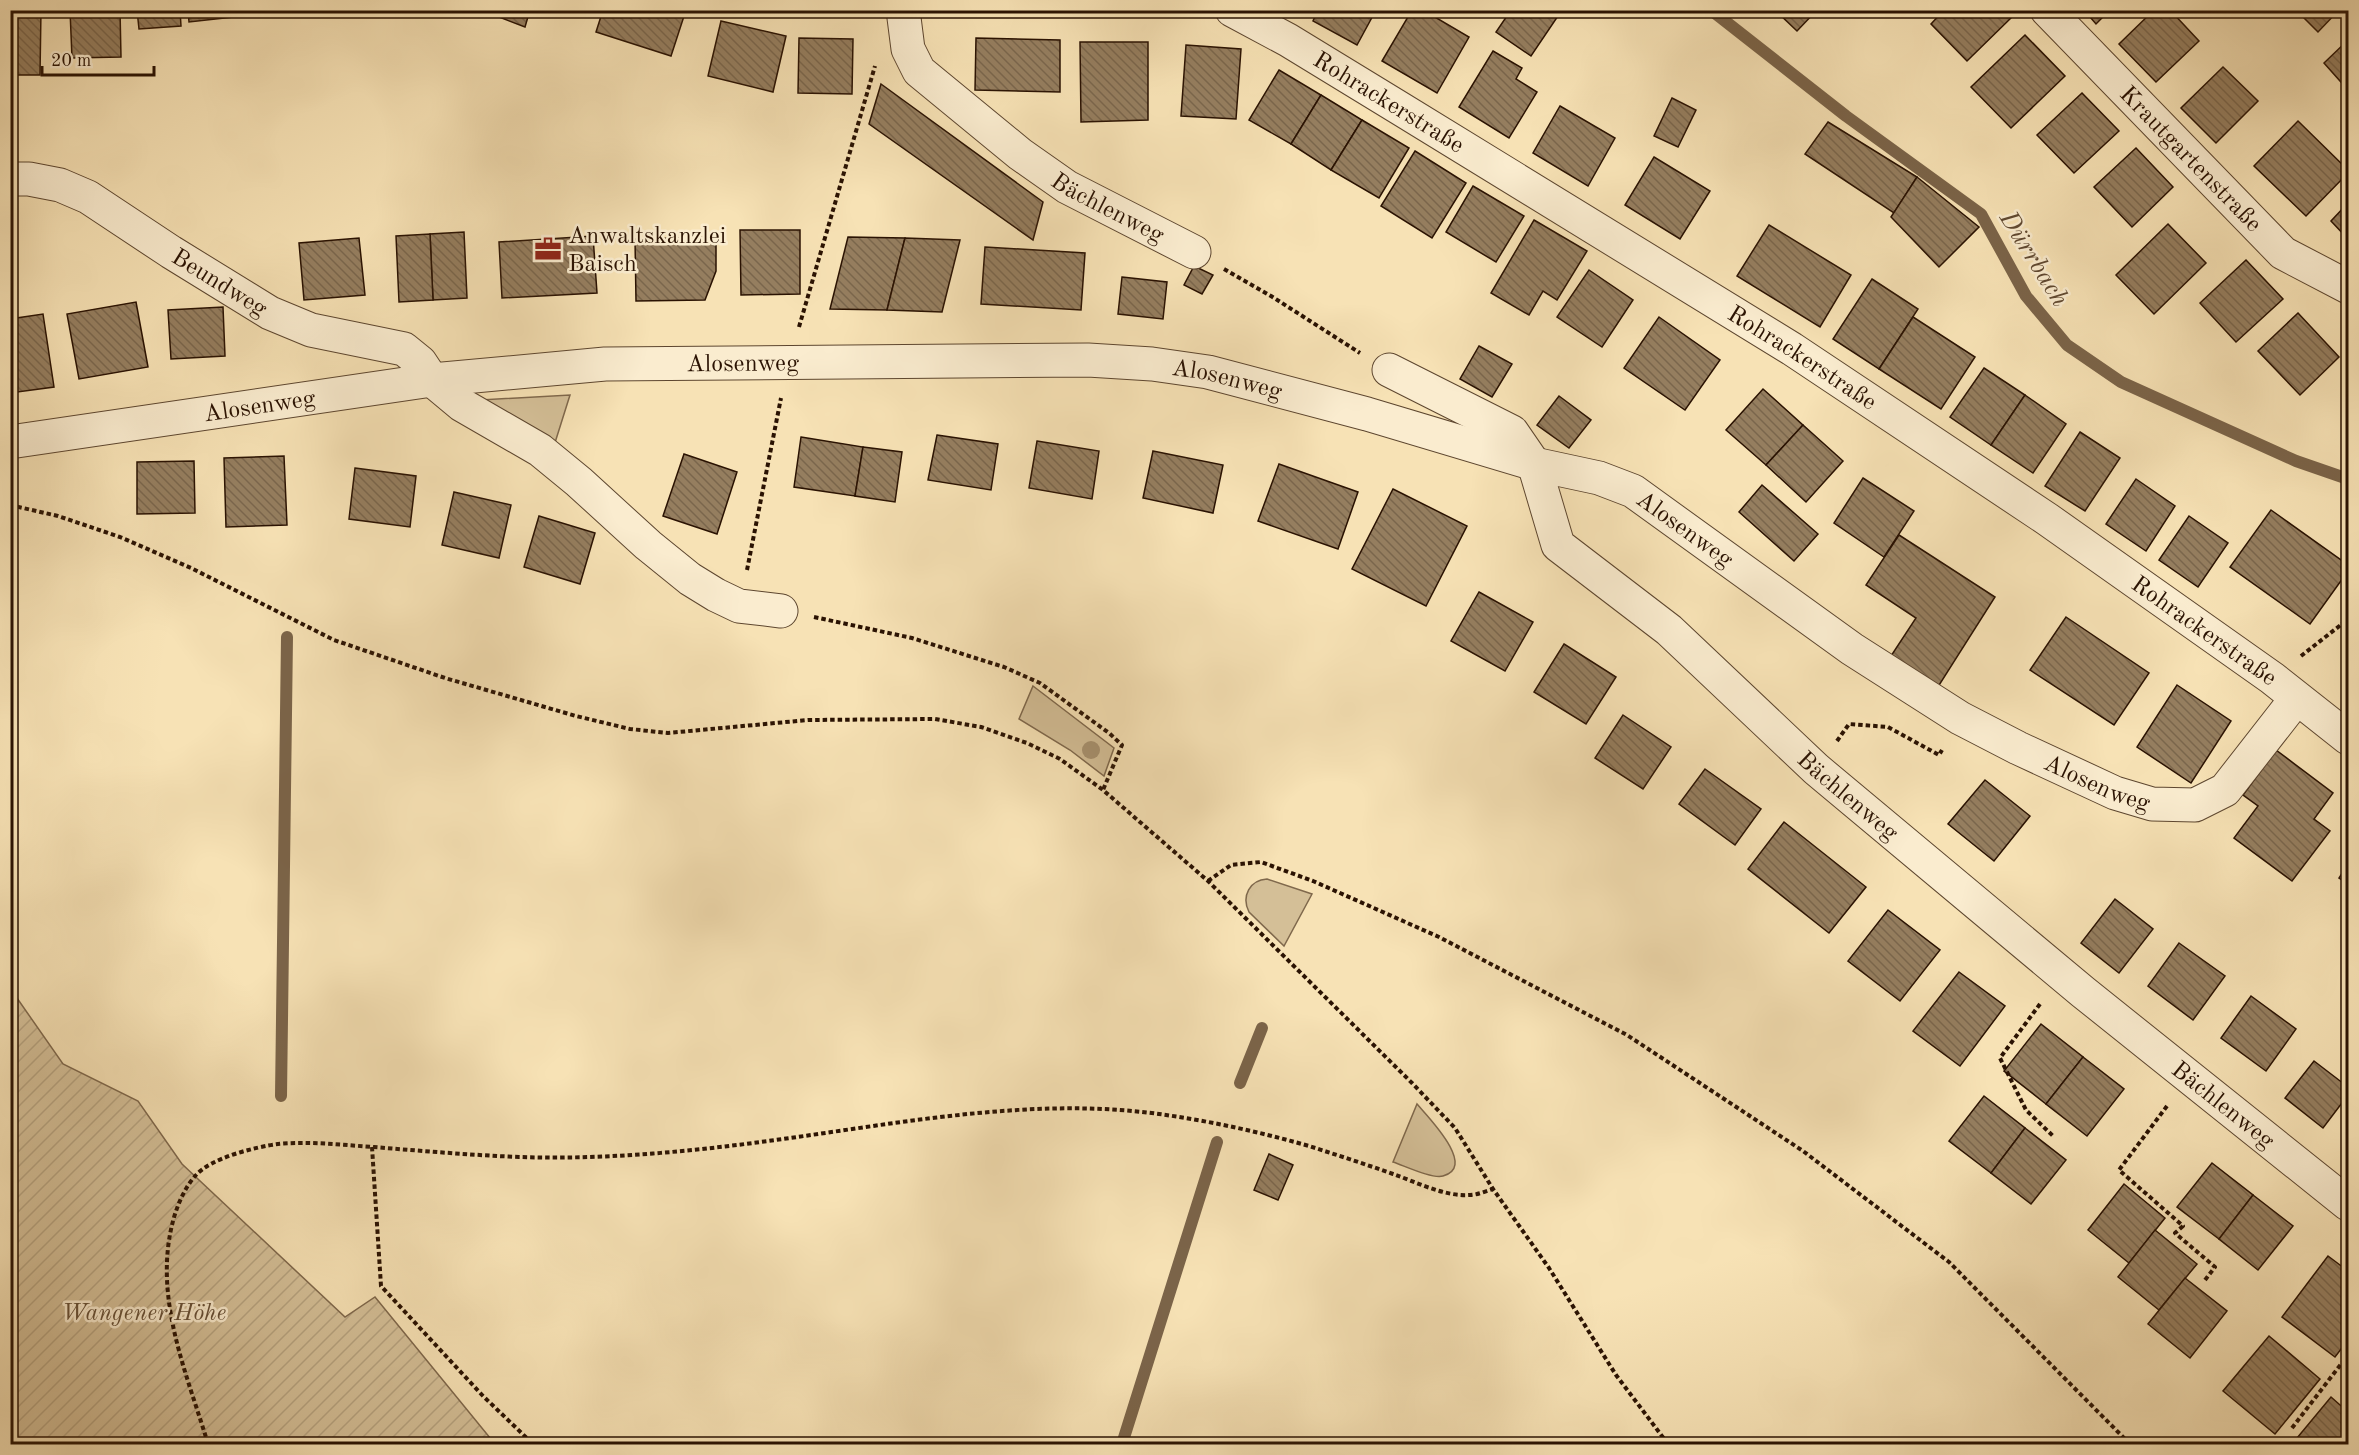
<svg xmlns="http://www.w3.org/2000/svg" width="2359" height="1455" viewBox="0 0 2359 1455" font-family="'Old Standard TT',serif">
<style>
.grass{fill:#d4bf97;stroke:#7f684c;stroke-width:1.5}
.garden{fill:url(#garden-furrows);stroke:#7f684c;stroke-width:1.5}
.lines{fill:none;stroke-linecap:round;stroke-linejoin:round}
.stream{stroke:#7b6449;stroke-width:12}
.building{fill:url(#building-back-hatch);stroke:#2a1202;stroke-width:1.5}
.minor-casing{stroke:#5d462f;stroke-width:35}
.path{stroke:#2a1202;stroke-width:4;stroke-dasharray:4.5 3;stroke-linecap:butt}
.minor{stroke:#faeccf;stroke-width:33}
.tree{fill:#a7916f}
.labels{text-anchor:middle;stroke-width:5;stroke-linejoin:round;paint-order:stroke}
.street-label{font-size:24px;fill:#2a1202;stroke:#faeccf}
.poi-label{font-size:24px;fill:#2a1202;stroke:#faeccf;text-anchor:start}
.park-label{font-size:24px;font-style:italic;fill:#664f36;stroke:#faeccf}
.water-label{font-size:26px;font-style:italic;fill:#604931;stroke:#faeccf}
</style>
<defs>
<pattern id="garden-furrows" width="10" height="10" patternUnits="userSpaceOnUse" patternTransform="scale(1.5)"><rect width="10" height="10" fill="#d4bf97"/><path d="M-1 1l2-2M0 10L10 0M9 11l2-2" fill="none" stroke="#b6a380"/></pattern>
<pattern id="building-back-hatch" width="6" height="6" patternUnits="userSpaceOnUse" patternTransform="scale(1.5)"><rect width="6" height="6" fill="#957e5f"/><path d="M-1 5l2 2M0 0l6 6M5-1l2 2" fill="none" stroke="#7a664c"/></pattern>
</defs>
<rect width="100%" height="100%" fill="#f7e2b5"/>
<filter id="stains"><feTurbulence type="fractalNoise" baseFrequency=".00333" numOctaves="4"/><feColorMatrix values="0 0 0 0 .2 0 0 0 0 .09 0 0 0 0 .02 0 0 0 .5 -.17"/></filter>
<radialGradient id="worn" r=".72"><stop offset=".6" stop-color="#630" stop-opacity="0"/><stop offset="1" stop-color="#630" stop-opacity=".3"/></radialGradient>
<g class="grass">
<path d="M570,395L553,449L479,400Z"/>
<path d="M1033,686L1114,748L1104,776L1070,750L1019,719Z"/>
<path d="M1267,879L1312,894L1284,946L1249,912C1241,896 1250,880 1267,879Z"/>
<path d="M1417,1104C1427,1116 1478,1167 1443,1176C1432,1179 1405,1166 1393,1162Z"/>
</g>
<path class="garden" d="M10,988L63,1064L138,1101L182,1164L345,1317L375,1297L495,1444H11Z"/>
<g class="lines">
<g class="stream">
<path d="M1711,10L1846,116L1981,214L2026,296L2067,345L2121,382L2296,461L2348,479"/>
<path d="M1240,1083L1262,1028"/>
<path d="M281,1096L287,637"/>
<path d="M1122,1444L1217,1142"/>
</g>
</g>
<g class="building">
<path d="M10,10H41L40,75H10Z"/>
<path d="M70,10H120L121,57L72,58Z"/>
<path d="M137,10H180L181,26L139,29Z"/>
<path d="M188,10H250L251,15L189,22Z"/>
<path d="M481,10H530L525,27Z"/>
<path d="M603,10H686L671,56L596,32Z"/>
<path d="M1318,10H1376L1357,45L1313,21Z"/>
<path d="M1412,10H1423L1469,37L1437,93L1382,61Z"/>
<path d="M1511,10H1549L1558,16L1531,56L1496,32Z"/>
<path d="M1775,10H1817L1797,31Z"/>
<path d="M1944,10H2006L2012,17L1967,61L1931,24Z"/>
<path d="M2084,10H2110L2096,24Z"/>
<path d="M2154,10H2170L2199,41L2156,82L2119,44Z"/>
<path d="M2296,10H2339L2318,32Z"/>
<path d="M721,21L786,36L773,92L708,76Z"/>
<path d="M2025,35L2065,76L2011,128L1971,87Z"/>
<path d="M799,38L853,39L852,94L798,93Z"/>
<path d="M976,38L1060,40V92L975,90Z"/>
<path d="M2348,40V90L2324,63Z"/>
<path d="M1080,42H1148V120L1081,122Z"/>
<path d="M1186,45L1241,49L1236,119L1181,116Z"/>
<path d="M1493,51L1522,68L1516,79L1537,92L1509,138L1459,107Z"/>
<path d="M2223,67L2258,101L2216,143L2181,108Z"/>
<path d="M1279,70L1321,95L1291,144L1249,120Z"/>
<path d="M881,84L1043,202L1033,240L869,124Z"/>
<path d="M2082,93L2119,131L2074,173L2037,135Z"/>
<path d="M1321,95L1362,120L1331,170L1291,144Z"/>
<path d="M1672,98L1696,110L1678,147L1654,136Z"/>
<path d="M1560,106L1615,138L1588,186L1533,153Z"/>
<path d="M1362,120L1409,148L1379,198L1331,170Z"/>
<path d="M2298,121L2348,170V173L2306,216L2254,166Z"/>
<path d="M1828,122L1917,177L1894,213L1805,154Z"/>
<path d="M2136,148L2173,187L2132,227L2094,187Z"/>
<path d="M1415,151L1466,183L1432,238L1381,206Z"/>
<path d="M1654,157L1710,191L1680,239L1625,205Z"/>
<path d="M1917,177L1979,227L1939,267L1891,217Z"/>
<path d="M1473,186L1524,216L1496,262L1446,232Z"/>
<path d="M2348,203V239L2331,221Z"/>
<path d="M1534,220L1587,251L1557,300L1543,291L1529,315L1491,293Z"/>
<path d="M2168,224L2206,263L2154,314L2116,275Z"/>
<path d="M1769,225L1851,275L1820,327L1737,276Z"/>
<path d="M740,230H800V294L741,295Z"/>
<path d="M464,232L467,298L433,300L430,234Z"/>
<path d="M430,234L433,300L399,302L396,236Z"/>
<path d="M593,236L597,293L502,298L499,242Z"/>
<path d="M716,237V271L705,300L636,301L635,239Z"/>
<path d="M848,237L905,238L887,310L830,309Z"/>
<path d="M359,238L365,295L304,300L299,243Z"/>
<path d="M905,238L960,240L942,312L887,310Z"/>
<path d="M985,247L1085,253L1081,310L981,304Z"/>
<path d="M2246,260L2283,299L2236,342L2200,303Z"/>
<path d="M1194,266L1213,275L1202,294L1184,285Z"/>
<path d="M1589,270L1633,300L1602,347L1557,317Z"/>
<path d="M1122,277L1167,282L1163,319L1118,314Z"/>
<path d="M1872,279L1918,309L1879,369L1833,339Z"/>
<path d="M136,302L148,367L79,379L67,314Z"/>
<path d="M223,307L225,356L171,359L168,310Z"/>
<path d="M2298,313L2339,357L2300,395L2258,351Z"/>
<path d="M43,314L54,387L10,393V319Z"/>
<path d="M1659,317L1720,360L1685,410L1624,368Z"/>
<path d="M1913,317L1975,357L1941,409L1879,369Z"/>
<path d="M1479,346L1512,364L1492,397L1460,379Z"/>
<path d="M1984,368L2025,395L1991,445L1950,417Z"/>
<path d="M1763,389L1803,425L1766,465L1726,430Z"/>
<path d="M2025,395L2066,424L2033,473L1991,445Z"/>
<path d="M1559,396L1591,420L1569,448L1537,425Z"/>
<path d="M1803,425L1843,461L1806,502L1766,465Z"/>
<path d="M2080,432L2120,458L2085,511L2045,486Z"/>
<path d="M937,435L998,444L991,490L928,480Z"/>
<path d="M801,437L863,447L855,496L794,487Z"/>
<path d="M1037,441L1099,451L1092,499L1029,488Z"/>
<path d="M863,447L902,452L895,502L855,496Z"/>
<path d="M1153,451L1223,465L1213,513L1143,498Z"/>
<path d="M684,454L737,472L717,534L663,516Z"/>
<path d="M284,456L287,525L226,527L224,458Z"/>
<path d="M194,461L195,513L137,514V462Z"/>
<path d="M1279,464L1358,492L1338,549L1258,521Z"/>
<path d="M355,468L416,476L410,527L349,519Z"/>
<path d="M1863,478L1914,511L1884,557L1834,523Z"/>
<path d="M2136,479L2175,506L2146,551L2106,524Z"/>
<path d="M1762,485L1818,534L1794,561L1739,512Z"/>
<path d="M1393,489L1467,526L1426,606L1352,569Z"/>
<path d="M454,492L511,505L499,558L442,545Z"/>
<path d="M2271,510L2348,565V571L2310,624L2230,567Z"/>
<path d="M539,516L595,533L580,584L524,567Z"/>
<path d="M2189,516L2228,543L2198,587L2159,560Z"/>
<path d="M1899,535L1995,597L1936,690L1889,659L1916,618L1866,585Z"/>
<path d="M1479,592L1533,622L1505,671L1451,641Z"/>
<path d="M2066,617L2149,673L2114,725L2030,670Z"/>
<path d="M1564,644L1616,677L1586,724L1534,692Z"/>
<path d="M2177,685L2231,721L2191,783L2137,747Z"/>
<path d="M1623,715L1671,747L1643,789L1595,758Z"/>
<path d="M2276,750L2333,793L2314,819L2330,831L2292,881L2234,838L2258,806L2243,795Z"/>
<path d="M1705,769L1761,809L1735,845L1679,804Z"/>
<path d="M1985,780L2030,816L1994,861L1948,824Z"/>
<path d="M1784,822L1866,887L1829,933L1748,869Z"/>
<path d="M2348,864V884L2339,878Z"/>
<path d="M2115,899L2153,929L2119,973L2081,943Z"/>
<path d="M1888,910L1940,950L1900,1001L1848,961Z"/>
<path d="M2179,943L2225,976L2193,1020L2148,986Z"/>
<path d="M1959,972L2005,1006L1960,1066L1913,1031Z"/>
<path d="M2251,996L2296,1029L2266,1071L2221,1038Z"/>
<path d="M2041,1024L2083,1057L2046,1104L2004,1071Z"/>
<path d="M2083,1057L2124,1089L2087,1136L2046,1104Z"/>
<path d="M2314,1061L2348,1087V1095L2323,1128L2285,1098Z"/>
<path d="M1984,1096L2025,1128L1991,1173L1949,1141Z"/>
<path d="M2025,1128L2066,1160L2031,1204L1991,1173Z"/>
<path d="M1269,1154L1293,1165L1278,1200L1254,1190Z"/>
<path d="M2212,1163L2253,1195L2219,1239L2177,1207Z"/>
<path d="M2124,1184L2165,1218L2129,1263L2088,1230Z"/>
<path d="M2253,1195L2293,1226L2258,1270L2219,1239Z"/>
<path d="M2155,1230L2197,1264L2159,1310L2118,1277Z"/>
<path d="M2328,1256L2348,1271V1340L2335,1357L2282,1317Z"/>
<path d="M2185,1278L2227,1311L2190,1358L2148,1324Z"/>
<path d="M2269,1336L2320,1379L2275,1434L2223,1391Z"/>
<path d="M2331,1397L2348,1412V1444H2292Z"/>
</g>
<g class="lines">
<defs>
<g id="minor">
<path id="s1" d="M903,10L908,49L919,71L1020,154L1067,187L1194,252"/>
<path id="s2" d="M1232,10L1288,40L1401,109L1792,349L2047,519L2272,678L2348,738"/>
<path id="s3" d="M2047,10L2283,253L2348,287"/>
<path id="s4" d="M10,179H29L60,185L88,197L171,252L270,313L311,330L404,349L420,362L432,380L462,405L540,450L579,482L648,545L690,579L716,595L739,606L781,611"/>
<path id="s5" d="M1389,370L1512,432L1534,464L1558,545L1669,630L1816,769L2083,992L2348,1204"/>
<path id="s6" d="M10,442L432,380L605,364L1088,360L1152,364L1208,372L1367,414L1534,464L1599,478L1633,491L1852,649L1960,718L2018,748L2115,793L2152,804L2195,805L2225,790L2296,699"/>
</g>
</defs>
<use href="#minor" class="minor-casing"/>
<g class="path">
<path d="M1224,269L1271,296L1360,353"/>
<path d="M799,327L875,66"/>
<path d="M10,505L58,516L120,537L191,568L334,640L445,678L576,716L630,729L668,733L808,720L935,719L981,727L1027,743L1060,759L1103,790L1208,881L1412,1083L1455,1128L1493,1189L1549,1268L1616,1375L1668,1444"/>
<path d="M747,570L781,398"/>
<path d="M814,617L912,638L1004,667L1040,683L1109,733L1122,745L1103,790"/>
<path d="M2301,656L2342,624L2348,615"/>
<path d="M1837,741L1849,724L1888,727L1939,755L1942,750"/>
<path d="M1208,881L1231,865L1261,862L1313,881L1439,937L1627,1035L1803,1151L1949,1262L2130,1444"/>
<path d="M2040,1004L2000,1058L2026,1110L2053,1136"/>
<path d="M2167,1106L2119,1170L2183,1226L2175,1233L2215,1267L2205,1280"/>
<path d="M372,1147L381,1286L483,1396L533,1444"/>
<path d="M2292,1428L2348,1355"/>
<path d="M208,1444C187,1374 154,1300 172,1225C176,1208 184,1188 196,1175C211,1158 255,1147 278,1144C310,1141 342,1145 374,1147C422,1151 470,1155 519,1157C607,1160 696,1151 783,1139C906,1122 1035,1097 1159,1114C1210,1121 1260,1132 1309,1146C1337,1155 1365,1164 1393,1174C1416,1182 1445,1197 1470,1195C1477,1195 1486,1191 1493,1189"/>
</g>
<use href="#minor" class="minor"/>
</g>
<circle class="tree" cx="1091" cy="750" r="9"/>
<defs>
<symbol id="office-bare" viewBox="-9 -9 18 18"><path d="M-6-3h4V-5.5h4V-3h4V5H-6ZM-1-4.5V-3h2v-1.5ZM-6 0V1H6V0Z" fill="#8f2418" stroke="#faeccf" stroke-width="2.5" paint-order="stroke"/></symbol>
</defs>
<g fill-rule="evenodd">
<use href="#office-bare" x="529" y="230" width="38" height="38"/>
</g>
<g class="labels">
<g class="street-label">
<text dy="8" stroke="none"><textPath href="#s2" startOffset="182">Rohrackerstraße</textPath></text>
<text dy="8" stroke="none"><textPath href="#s3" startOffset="207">Krautgartenstraße</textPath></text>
<text dy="8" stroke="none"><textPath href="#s1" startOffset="298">Bächlenweg</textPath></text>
<text dy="8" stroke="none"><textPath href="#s4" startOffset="238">Beundweg</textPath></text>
<text dy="8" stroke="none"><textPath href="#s2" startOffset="668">Rohrackerstraße</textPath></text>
<text dy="8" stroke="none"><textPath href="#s6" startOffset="738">Alosenweg</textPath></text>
<text dy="8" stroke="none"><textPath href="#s6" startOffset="1224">Alosenweg</textPath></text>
<text dy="8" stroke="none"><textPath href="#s6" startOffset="252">Alosenweg</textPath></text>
<text dy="8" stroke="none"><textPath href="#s6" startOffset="1710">Alosenweg</textPath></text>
<text dy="8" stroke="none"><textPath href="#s2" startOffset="1154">Rohrackerstraße</textPath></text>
<text dy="8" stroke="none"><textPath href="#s6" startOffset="2196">Alosenweg</textPath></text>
<text dy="8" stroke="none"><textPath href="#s5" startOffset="645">Bächlenweg</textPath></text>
<text dy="8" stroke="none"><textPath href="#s5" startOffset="1131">Bächlenweg</textPath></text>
</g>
<g class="poi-label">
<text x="568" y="243">Anwaltskanzlei<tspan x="568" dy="28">Baisch</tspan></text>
</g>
<g class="park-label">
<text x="144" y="1320">Wangener Höhe</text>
</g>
<g class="water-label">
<text transform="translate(2035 258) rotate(58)" y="9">Dürrbach</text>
</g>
</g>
<rect width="2359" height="1455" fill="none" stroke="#f7e2b5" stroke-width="36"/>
<rect x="12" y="12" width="2335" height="1431" fill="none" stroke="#2a1202" stroke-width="3"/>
<rect x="18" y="18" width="2323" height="1419" fill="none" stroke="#2a1202" stroke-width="1.5"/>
<path d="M42 66v9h112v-9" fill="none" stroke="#2a1202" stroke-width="3"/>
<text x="51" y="66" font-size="18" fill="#2a1202" stroke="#faeccf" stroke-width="4.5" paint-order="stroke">20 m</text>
<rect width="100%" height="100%" filter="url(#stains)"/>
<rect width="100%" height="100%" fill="url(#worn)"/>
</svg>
